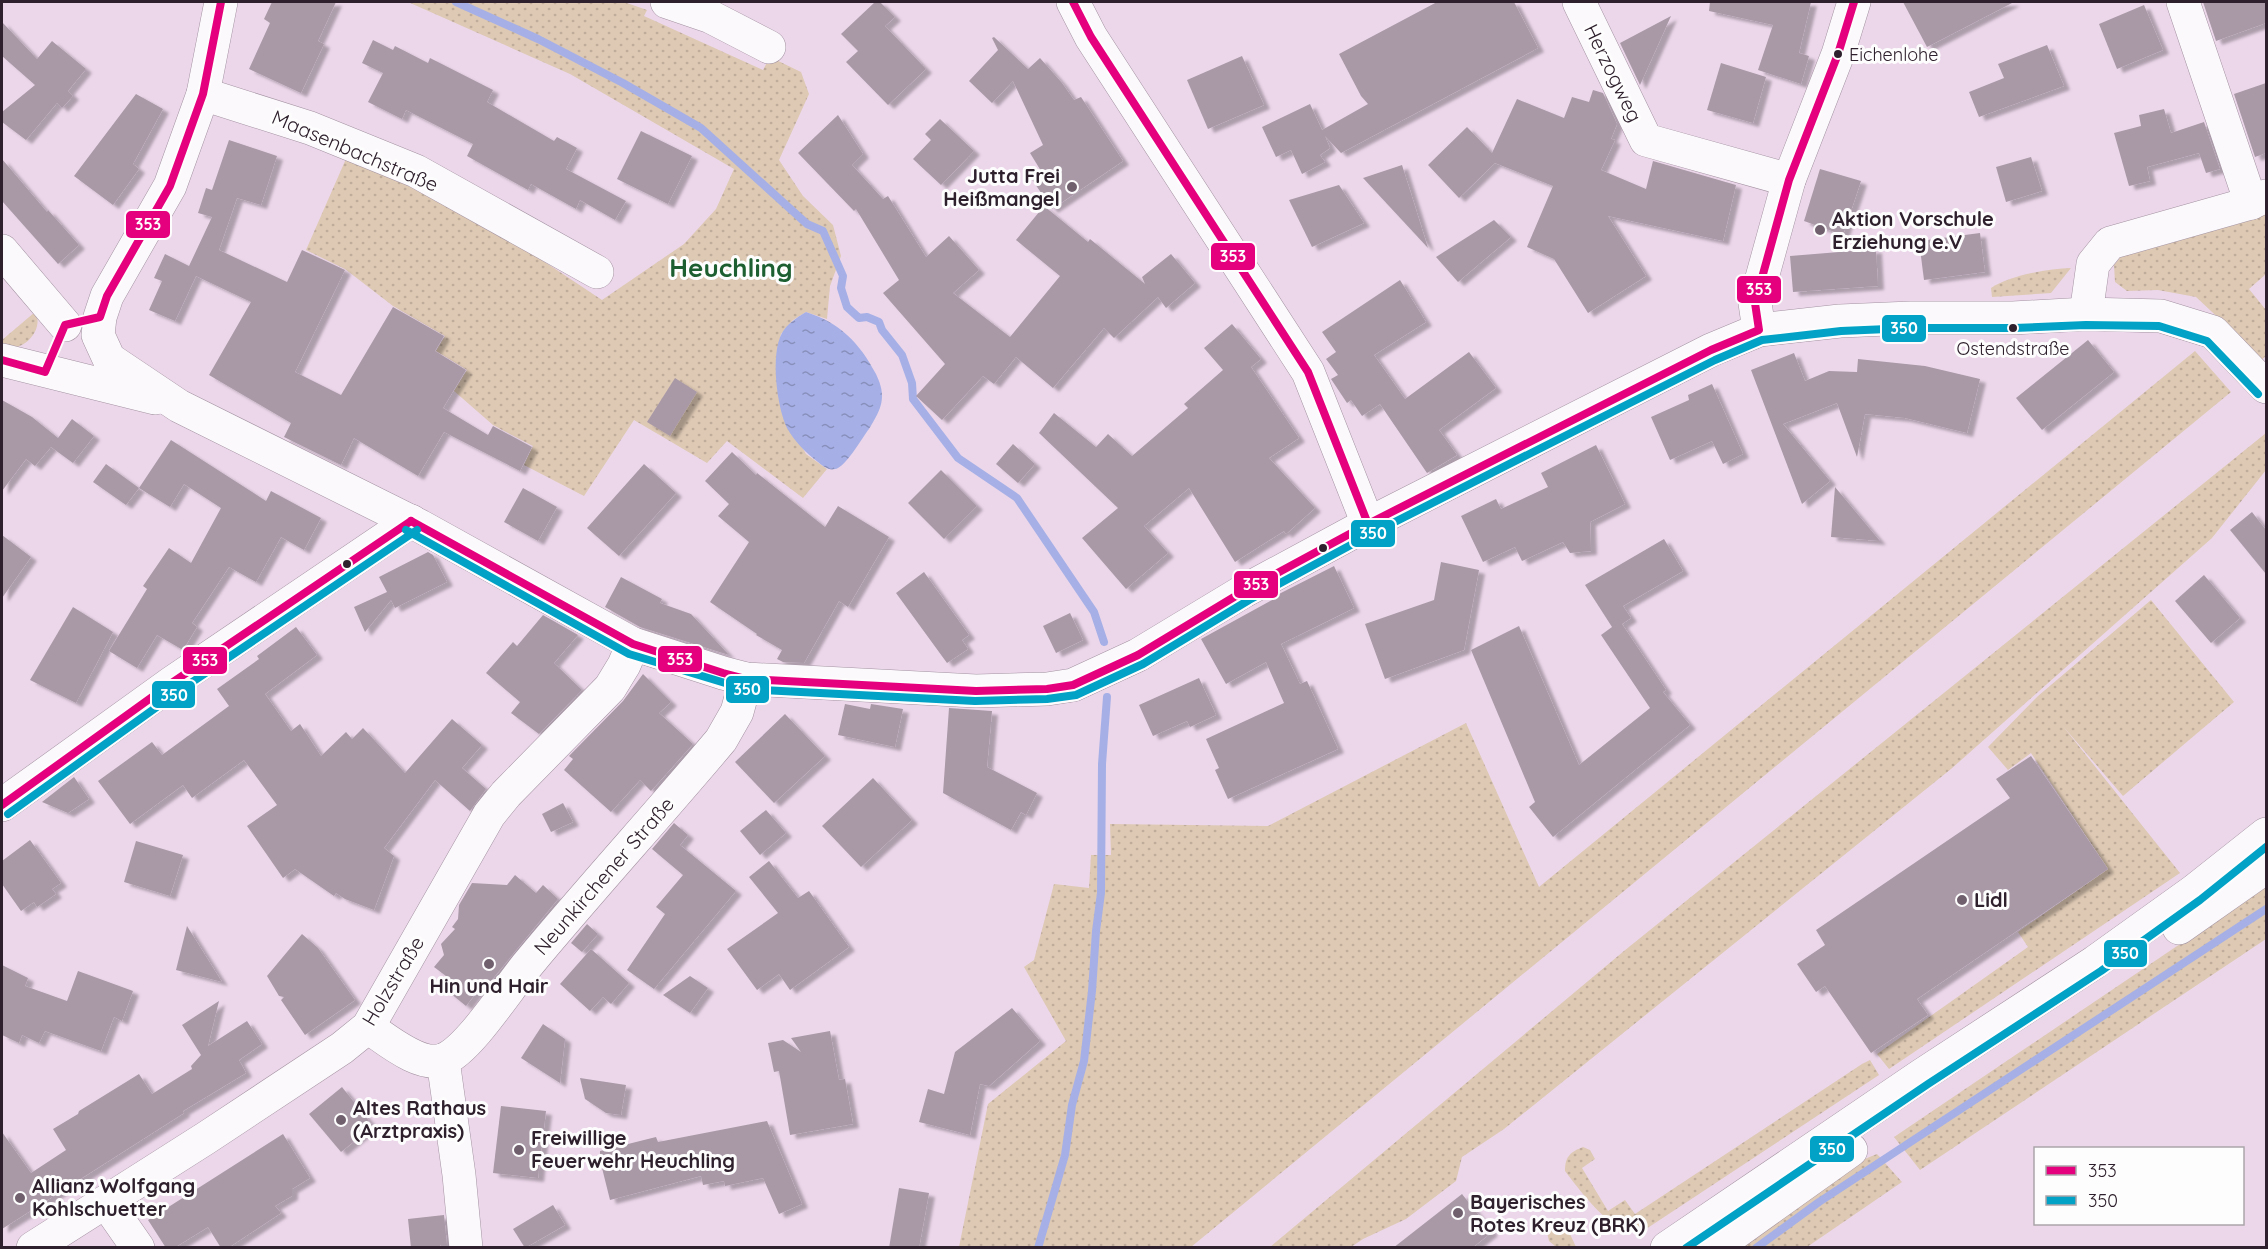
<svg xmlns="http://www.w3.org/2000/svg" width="2268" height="1249" viewBox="0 0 2268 1249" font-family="Quicksand,sans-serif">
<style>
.grass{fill:url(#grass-dots)}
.water{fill:url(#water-ripples)}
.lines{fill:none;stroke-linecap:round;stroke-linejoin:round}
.stream{stroke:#a6b0e6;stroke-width:8}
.building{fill:#a999a7;filter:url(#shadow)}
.minor-casing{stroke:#a393a2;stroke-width:34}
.major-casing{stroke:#a393a2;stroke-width:34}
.minor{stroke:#fcf9fc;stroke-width:33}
.major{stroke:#fcf9fc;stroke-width:33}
.bus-1-casing{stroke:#fdfdfd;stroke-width:12}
.bus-2-casing{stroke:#fdfdfd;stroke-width:12}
.bus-1{stroke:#e5007d;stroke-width:8}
.bus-2{stroke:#02a2c6;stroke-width:8}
.bus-dot{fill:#2e202c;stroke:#fdfdfd;stroke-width:2}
.poi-dot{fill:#70606e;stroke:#fdfdfd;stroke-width:2}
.labels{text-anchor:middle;stroke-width:6;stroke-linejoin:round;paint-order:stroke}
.bus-label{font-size:18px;fill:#2e202c;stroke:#fdfdfd;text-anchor:start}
.street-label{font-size:20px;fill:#2e202c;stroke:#fdfdfd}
.poi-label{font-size:20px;font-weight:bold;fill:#2e202c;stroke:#fdfdfd;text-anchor:start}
.district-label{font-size:26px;font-weight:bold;fill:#1d5f30;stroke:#fdfdfd}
.line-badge{stroke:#fdfdfd;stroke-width:2}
.badge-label{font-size:16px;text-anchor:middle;font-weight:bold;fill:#fff}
</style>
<defs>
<pattern id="grass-dots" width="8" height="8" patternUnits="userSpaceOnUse" patternTransform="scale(1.5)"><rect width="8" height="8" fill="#dec9b4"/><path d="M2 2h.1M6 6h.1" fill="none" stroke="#bfac9b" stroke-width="1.8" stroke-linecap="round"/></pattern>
<pattern id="water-ripples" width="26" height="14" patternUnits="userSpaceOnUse" patternTransform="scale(1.5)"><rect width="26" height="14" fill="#a6b0e6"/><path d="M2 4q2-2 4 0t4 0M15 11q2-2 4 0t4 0" fill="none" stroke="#888fbb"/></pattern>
<filter id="shadow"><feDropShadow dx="6" dy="4" stdDeviation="1.5" flood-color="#0004"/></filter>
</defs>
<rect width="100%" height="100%" fill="#ecd7ea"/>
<g class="grass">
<path d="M408,2H624L647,10L644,16L763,70L770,57L801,72L809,94L779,160L803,196L833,225L841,256L830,286L827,319L806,312L793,320L781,334L777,351V379L781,409L806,454L827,469L803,498L727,441L707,463L634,420L584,496L524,465L533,446L493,425L454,391L467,370L436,351L445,336L393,306L345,269L306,250L349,152L450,199L602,300L684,244L716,209L734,169L570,74Z"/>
<path d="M2266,213V274L2249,289L2266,310V356L2258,363L2226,325L2196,297L2158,290L2127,291L2115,282L2114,265L2123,254Z"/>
<path d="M2071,268L2051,293L1992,297L1991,288C2011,275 2047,269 2071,268Z"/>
<path d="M35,312C44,327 28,347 12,348C8,348 5,347 2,347V340Z"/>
<path d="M2195,351L2231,392L1191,1247H959L988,1104L1066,1041L1024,967L1034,960L1054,884L1089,888L1091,855H1111L1110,824L1268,826L1466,723L1539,887Z"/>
<path d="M2266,433V470L2212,538L1951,769L1504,1129L1462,1157L1456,1181L1406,1219L1363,1239L1351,1247H1270L1624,951Z"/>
<path d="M2151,600L2234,702L2123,796L2062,725L2180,873L1889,1069L1877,1054L2028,947L2018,932L2108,869L2031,753L2008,770L1988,747L2038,696Z"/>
<path d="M2266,886V939L1920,1170L1894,1137Z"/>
<path d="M1870,1060L1879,1075L1643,1231C1638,1231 1632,1232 1628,1231C1606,1226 1578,1188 1565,1171C1565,1157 1570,1152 1583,1147L1590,1150L1595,1159L1582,1168L1608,1211L1625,1200L1635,1214L1862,1064Z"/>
<path d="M1877,1154L1902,1182L1807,1247L1741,1248L1850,1165Z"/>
<path d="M1553,1222L1570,1234L1576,1247H1556L1549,1241L1546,1228Z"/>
</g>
<path class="water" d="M806,312C840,323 859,342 876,374C887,397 882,408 869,429C862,438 848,463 838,468C830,472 824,467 818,462C806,453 794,441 787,428C777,408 770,354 782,333C787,324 796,318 806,312Z"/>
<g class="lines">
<g class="stream">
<path d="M456,2L538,39L623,83L701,128L807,224L823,231L843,276L841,288L847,307L859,318L867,317L879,322L882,330L902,355L912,383L913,399L958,458L1017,498L1094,612L1104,642"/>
<path d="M1038,1248L1065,1155L1072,1105L1084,1061L1092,991L1096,931L1101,893L1102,764L1107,697"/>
<path d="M1756,1248L1819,1202L2266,909"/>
</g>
</g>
<g class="building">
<path d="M272,2H336L318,41L324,44L301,93L249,69L270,23L264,19Z"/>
<path d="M875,2H880L895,17L885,26L926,69L888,105L846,62L858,51L841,34Z"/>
<path d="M1437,2H1514L1538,48L1341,153L1325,136L1330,148L1320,155L1325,162L1302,174L1291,150L1276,157L1262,127L1310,104L1322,130L1368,104L1361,96L1339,54Z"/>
<path d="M1710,2H1811L1799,53L1809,56L1801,84L1758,70L1773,25L1709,11Z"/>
<path d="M1903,2H2014L1927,47Z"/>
<path d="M2203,2H2266V23L2216,41Z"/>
<path d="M2144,5L2163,50L2117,69L2099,24Z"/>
<path d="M1671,16L1640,85L1620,43Z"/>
<path d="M2,22L37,59L52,41L86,69L68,91L73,96L62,108L57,103L26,140L2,122V112L35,85L2,56Z"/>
<path d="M994,37L1028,69L1040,58L1062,83L1074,100L1081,97L1123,161L1052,209L1031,178L1041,171L1030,153L1043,145L1013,81L992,103L969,81L998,50L992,38Z"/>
<path d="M373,40L393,50L395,46L428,63L430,58L493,90L487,102L554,141L557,137L577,148L566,169L626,201L615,220L580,200L576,209L531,184L528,190L467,156L473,144L406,110L402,119L368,102L383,73L362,63Z"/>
<path d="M2047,45L2064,86L1979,117L1969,92L2004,78L1998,64Z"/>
<path d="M1242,56L1264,105L1208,129L1187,80Z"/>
<path d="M1721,63L1766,77L1753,123L1707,110Z"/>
<path d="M2266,83V153L2255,157L2234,94Z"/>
<path d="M1593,90L1603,93L1617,124L1611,139L1615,140L1601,170L1646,189L1653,161L1736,185L1723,241L1608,216L1646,276L1588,313L1554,259L1527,247L1553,186L1495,163L1459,198L1428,165L1467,127L1492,153L1517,99L1564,118L1572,97L1589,102Z"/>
<path d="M136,94L163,109L133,164L139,169L113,205L74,176Z"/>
<path d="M2164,109L2171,133L2204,122L2220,169L2206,173L2199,153L2147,167L2150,181L2129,186L2114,133L2141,126L2139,115Z"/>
<path d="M838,115L863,154L852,165L883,199L888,196L926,257L949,236L979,270L953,293L1010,337L1060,276L1016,240L1044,206L1088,242L1090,239L1145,284L1142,277L1171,254L1195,283L1166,308L1158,297L1114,338L1104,328L1053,388L1016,357L994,384L983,376L942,420L916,396L945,364L883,293L899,280L856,209L854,211L798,153Z"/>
<path d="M940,119L974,151L941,185L913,159L931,140L925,134Z"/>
<path d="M641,131L692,156L668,204L617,179Z"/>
<path d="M229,140L277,156L261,205L237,198L219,250L287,282L302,250L345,270L295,372L341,395L393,307L444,336L435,351L466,370L443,408L488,435L493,426L532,447L520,471L444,432L418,476L354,438L341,465L284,437L291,423L209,375L251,302L196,276L175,321L149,310L162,281L154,278L165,254L189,266L212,217L198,213L206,188L212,190Z"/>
<path d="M2031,157L2042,191L2006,202L1996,167Z"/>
<path d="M2,159L47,212L48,210L79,245L58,264L2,201Z"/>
<path d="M1402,165L1413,200L1428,248L1363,178Z"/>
<path d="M1820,169L1861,181L1843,235L1804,221Z"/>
<path d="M1339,185L1364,223L1312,247L1289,200Z"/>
<path d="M1494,220L1511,237L1458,282L1436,257Z"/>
<path d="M1980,233L1985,272L1924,280L1919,241Z"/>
<path d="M1876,249L1878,286L1793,292L1790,256Z"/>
<path d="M1400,280L1426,322L1374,355L1405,399L1469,352L1496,388L1439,430L1457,455L1427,473L1380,404L1362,416L1351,400L1347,403L1331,379L1338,375L1326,359L1336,352L1322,332Z"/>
<path d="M1232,324L1261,359L1251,367L1299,438L1269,458L1315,508L1286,534L1284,531L1235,562L1189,488L1144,526L1168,553L1126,589L1082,538L1118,508L1039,433L1054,413L1096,447L1108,434L1132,456L1188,408L1184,404L1223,370L1204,348Z"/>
<path d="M2088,340L2114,372L2042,430L2016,398Z"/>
<path d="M1794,353L1805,381L1829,371L1857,372L1858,359L1925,366L1980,379L1967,433L1905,418L1865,414L1857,457L1837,403L1783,424L1830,481L1802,504L1751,370Z"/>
<path d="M675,378L697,392L670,436L647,422Z"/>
<path d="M1712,384L1743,454L1723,464L1712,441L1670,460L1651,417L1689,400L1688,395Z"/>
<path d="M2,400L32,417L58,438L72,419L94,436L73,463L51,447L35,466L26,459L2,491Z"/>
<path d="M171,440L266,501L271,491L321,518L304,550L281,537L256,582L229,567L192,623L197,627L183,650L157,635L137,668L109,651L147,589L143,586L169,548L191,563L221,508L184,484L170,507L139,488Z"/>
<path d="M1013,444L1035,464L1018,483L996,464Z"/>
<path d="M1596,445L1625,504L1590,522L1591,551L1570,553L1563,542L1522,561L1515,547L1483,562L1461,516L1496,499L1501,509L1548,487L1541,473Z"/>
<path d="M732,452L756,475L757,473L825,527L838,506L889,537L848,607L839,601L804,663L783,662L777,659L782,650L756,635L757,634L710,602L749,542L718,516L729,504L705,481Z"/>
<path d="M106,464L139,488L126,505L93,482Z"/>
<path d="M644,464L676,493L619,556L587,528Z"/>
<path d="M941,470L977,506L944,539L908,503Z"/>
<path d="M1835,487L1880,541L1831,537Z"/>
<path d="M523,488L557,507L538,541L504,522Z"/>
<path d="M2252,512L2266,530V574L2230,530Z"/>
<path d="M2,535L31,557L2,598Z"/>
<path d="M1664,539L1683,571L1623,606L1631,618L1622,624L1666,690L1663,692L1690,725L1553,837L1529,807L1535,802L1471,650L1519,626L1579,765L1650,708L1601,635L1612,627L1585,585Z"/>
<path d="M428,552L433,555L447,582L395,608L391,600L365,632L354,607L387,592L379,577Z"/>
<path d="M1441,562L1479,570L1464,650L1385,679L1365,624L1434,600Z"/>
<path d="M1334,566L1354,608L1281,644L1300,684L1307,681L1338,749L1228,799L1215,770L1219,768L1206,739L1284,703L1266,662L1226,684L1201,639L1274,599L1273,597Z"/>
<path d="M924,572L969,635L962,640L968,649L947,663L896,593Z"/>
<path d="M2204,575L2240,618L2211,643L2175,601Z"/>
<path d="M621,577L662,599L660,603L691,614L729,655L640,627L605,607Z"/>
<path d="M73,607L113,632L76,703L30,680Z"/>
<path d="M1070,613L1083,640L1056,653L1043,626Z"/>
<path d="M543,615L578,635L554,663L582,690L539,734L511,713L520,702L486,673L513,642L517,646Z"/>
<path d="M296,627L317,655L265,694L291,731L300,724L321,756L346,732L352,739L363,728L405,773L452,719L482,745L462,768L486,789L470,811L435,780L384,848L394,856L374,910L345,899L336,893L334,896L295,869L283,878L247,826L277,805L244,760L192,798L183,785L130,824L98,781L152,742L162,755L229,706L217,689L259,659L257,656Z"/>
<path d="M643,674L671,702L659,713L693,744L651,791L640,780L611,812L564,770L573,759L569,756L623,701Z"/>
<path d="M1199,678L1216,715L1190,727L1187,721L1153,736L1139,705Z"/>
<path d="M845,704L870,709L871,704L903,709L895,747L838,735Z"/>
<path d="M949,708L992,711L987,767L1037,793L1026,815L1021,812L1011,830L943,793Z"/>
<path d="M785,714L825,756L774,803L735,762Z"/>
<path d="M2031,756L2108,869L1917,999L1928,1015L1871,1053L1825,986L1816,992L1797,964L1825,945L1816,930L2010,798L1996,779Z"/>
<path d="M74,777L89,799L68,813L42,802Z"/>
<path d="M873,778L912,820L861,867L822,826Z"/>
<path d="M563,803L573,822L551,832L542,814Z"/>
<path d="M766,810L786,833L760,855L740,831Z"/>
<path d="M674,823L688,835L680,845L736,891L654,989L627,970L665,914L656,907L683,875L652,849Z"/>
<path d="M30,840L61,883L52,889L56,894L37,907L34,902L21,911L2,884V861Z"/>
<path d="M136,841L183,855L170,896L124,882Z"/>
<path d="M769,861L798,898L809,891L849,947L790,990L779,974L757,990L727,949L778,913L749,877Z"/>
<path d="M515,875L536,893L543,885L558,899L482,992L479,989L466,1006L439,984L446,976L434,967L444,955L441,944L455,929L452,927L458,919L459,905L472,883L507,885Z"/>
<path d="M587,924L598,934L582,952L571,943Z"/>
<path d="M187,926L222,982L176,970Z"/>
<path d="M302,934L318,948L355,1000L305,1035L281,1000L284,997L279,996L267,976Z"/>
<path d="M591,949L629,983L611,1004L603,997L590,1011L560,984Z"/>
<path d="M2,965L28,978L25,986L67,1001L78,971L133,991L122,1021L114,1017L101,1051L45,1031L39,1043L22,1035L19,1043L2,1035Z"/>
<path d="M690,976L708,988L690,1013L663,995Z"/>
<path d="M219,1001L208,1046L247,1021L262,1044L239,1060L246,1073L183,1111L184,1113L2,1229V1132L31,1173L66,1150L53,1129L78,1114L79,1111L139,1074L152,1094L192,1069L191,1066L201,1055L182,1025Z"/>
<path d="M1012,1008L1040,1041L989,1086L980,1084L970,1135L919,1122L928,1089L944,1094L955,1052Z"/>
<path d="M543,1024L565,1039L560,1083L521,1058Z"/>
<path d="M830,1031L839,1080L845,1079L853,1124L790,1135L779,1071L774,1072L768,1043L783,1040L801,1052L791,1038Z"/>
<path d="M580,1078L626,1085L621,1115L606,1113L585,1099Z"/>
<path d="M342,1087L373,1126L341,1152L309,1114Z"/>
<path d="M501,1106L546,1111L538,1178L493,1173Z"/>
<path d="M767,1121L802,1204L779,1214L763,1178L725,1186L724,1181L703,1185L701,1176L610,1200L600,1160V1151L656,1137L658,1142Z"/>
<path d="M283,1134L310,1178L292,1189V1196L275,1206L281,1213L228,1248H221L208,1227L174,1248H166L148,1220Z"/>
<path d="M899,1188L929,1193L919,1248H889Z"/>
<path d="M1462,1194L1492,1232L1472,1248H1393Z"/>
<path d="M553,1205L565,1225L525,1248L513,1229Z"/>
<path d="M444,1215L447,1245H440L441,1248H411L408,1219Z"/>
</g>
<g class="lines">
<defs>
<g id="minor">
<path d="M221,2L203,94L170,186L107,296L100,317L98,335L109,359L179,406L420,526L633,644L723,673L746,679L976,691L1047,689L1073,685L1138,655L1244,591L1368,524L1711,350L1759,330L1840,321L1911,318H2013L2086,314L2161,316L2213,332L2266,387"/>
<path d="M667,2L711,17L769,47"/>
<path d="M1073,2L1091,37L1308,372L1368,524"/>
<path d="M1579,2L1646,140L1789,180"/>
<path d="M2183,2L2251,203"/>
<path d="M203,94L310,128L416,171L597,272"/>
<path d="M2,251L65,325"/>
<path d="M2086,314L2093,264L2110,243L2251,203L2266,196"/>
<path d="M1759,330L1755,303L1789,180L1838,54L1854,2"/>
<path d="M2,360L155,398"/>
<path d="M2,805L173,682L411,521"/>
<path d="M368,1027C386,1039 422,1070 445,1059C470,1048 508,988 528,964C591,888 658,815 721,740L737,712L746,679"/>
<path d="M443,1060L459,1175L466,1248"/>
<path d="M106,1202L138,1248"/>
<path d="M33,1248L206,1138L342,1048L368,1027L489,815L506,794L610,688L624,665L633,644"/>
</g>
<g id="major">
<path d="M2179,928L2266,867"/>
<path d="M1667,1248L1922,1075L2095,962L2194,891L2266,834"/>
<path d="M1714,1248L1851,1150"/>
</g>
</defs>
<use href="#minor" class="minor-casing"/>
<use href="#major" class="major-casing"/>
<use href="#minor" class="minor"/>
<use href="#major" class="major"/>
<defs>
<g id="bus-1">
<path d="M1073,2L1091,37L1308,372L1368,524"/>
<path d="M2,360L45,372L65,325L100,317L107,296L170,186L203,94L221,2"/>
<path d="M411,521L633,644L723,673L746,679L976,691L1047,689L1073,685L1138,655L1244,591L1368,524L1711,350L1759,330L1755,303L1789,180L1838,54L1854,2"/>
<path d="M2,805L173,682L411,521"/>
</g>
<g id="bus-2">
<path d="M406,530L629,654L745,689L975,701L1047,699L1076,695L1143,664L1249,600L1373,533L1715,360L1762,340L1841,331L1911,328H2014L2086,325L2159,326L2207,341L2258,394"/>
<path d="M8,814L179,691L417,530"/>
<path d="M1686,1248L1928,1084L2101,971L2200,900L2266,847"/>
</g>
</defs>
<use href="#bus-1" class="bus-1-casing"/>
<use href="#bus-2" class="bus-2-casing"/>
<use href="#bus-1" class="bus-1"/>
<use href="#bus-2" class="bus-2"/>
</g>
<g class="bus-dot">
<circle cx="1838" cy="54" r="5"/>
<circle cx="2013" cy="328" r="5"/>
<circle cx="1323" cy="548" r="5"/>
<circle cx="347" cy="564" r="5"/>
</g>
<g class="poi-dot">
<circle cx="1072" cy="187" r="6"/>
<circle cx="1820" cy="230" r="6"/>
<circle cx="1962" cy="900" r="6"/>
<circle cx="489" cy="964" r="6"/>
<circle cx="341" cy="1120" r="6"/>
<circle cx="519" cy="1150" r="6"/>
<circle cx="20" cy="1198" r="6"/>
<circle cx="1458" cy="1213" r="6"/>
</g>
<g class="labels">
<g class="bus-label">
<text x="1849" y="61">Eichenlohe</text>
<text x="2013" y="355" text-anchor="middle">Ostendstraße</text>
</g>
<g class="street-label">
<text transform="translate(1613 73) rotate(64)" y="7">Herzogweg</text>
<text transform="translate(355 151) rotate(23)" y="7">Maasenbachstraße</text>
<text transform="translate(604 876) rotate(-49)" y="7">Neunkirchener Straße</text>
<text transform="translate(393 981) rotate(-59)" y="7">Holzstraße</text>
</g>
<g class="poi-label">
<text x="1060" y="183" text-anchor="end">Jutta Frei<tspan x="1060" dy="23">Heißmangel</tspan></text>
<text x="1832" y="226">Aktion Vorschule<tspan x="1832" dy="23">Erziehung e.V</tspan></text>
<text x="1974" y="907">Lidl</text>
<text x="489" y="993" text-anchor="middle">Hin und Hair</text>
<text x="353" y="1115">Altes Rathaus<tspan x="353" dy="23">(Arztpraxis)</tspan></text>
<text x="531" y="1145">Freiwillige<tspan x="531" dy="23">Feuerwehr Heuchling</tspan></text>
<text x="32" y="1193">Allianz Wolfgang<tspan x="32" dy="23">Kohlschuetter</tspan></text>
<text x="1470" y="1209">Bayerisches<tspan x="1470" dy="23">Rotes Kreuz (BRK)</tspan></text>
</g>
<g class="district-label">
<text x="731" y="277">Heuchling</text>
</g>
</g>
<g class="line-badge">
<rect x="125" y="210" width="46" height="29" rx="6" fill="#e5007d"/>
<rect x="1210" y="242" width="46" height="29" rx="6" fill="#e5007d"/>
<rect x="1736" y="275" width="46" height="29" rx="6" fill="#e5007d"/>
<rect x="1881" y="314" width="46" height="29" rx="6" fill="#02a2c6"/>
<rect x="1350" y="519" width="46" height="29" rx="6" fill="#02a2c6"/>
<rect x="1233" y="570" width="46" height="29" rx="6" fill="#e5007d"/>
<rect x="657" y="645" width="46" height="28" rx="6" fill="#e5007d"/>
<rect x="182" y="646" width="46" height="29" rx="6" fill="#e5007d"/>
<rect x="725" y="675" width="45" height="29" rx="6" fill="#02a2c6"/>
<rect x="151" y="680" width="45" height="29" rx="6" fill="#02a2c6"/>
<rect x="2103" y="939" width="45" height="29" rx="6" fill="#02a2c6"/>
<rect x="1809" y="1135" width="46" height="28" rx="6" fill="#02a2c6"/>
</g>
<g class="badge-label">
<text x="148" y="230">353</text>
<text x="1233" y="262">353</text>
<text x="1759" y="295">353</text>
<text x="1904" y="334">350</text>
<text x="1373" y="539">350</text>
<text x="1256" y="590">353</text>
<text x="680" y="665">353</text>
<text x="205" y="666">353</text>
<text x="747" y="695">350</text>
<text x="174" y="701">350</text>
<text x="2125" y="959">350</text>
<text x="1832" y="1155">350</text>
</g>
<rect width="2268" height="1249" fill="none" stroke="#2e202c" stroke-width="6"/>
<rect x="2034" y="1147" width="210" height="78" fill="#fdfdfd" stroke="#aaa5a9" stroke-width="1.5"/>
<rect x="2046" y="1166" width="30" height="9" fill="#e5007d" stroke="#aaa5a9" stroke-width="1.5"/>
<text x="2088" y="1177" font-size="18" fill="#2e202c">353</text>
<rect x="2046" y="1196" width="30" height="9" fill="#02a2c6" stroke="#aaa5a9" stroke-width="1.5"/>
<text x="2088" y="1207" font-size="18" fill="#2e202c">350</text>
</svg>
